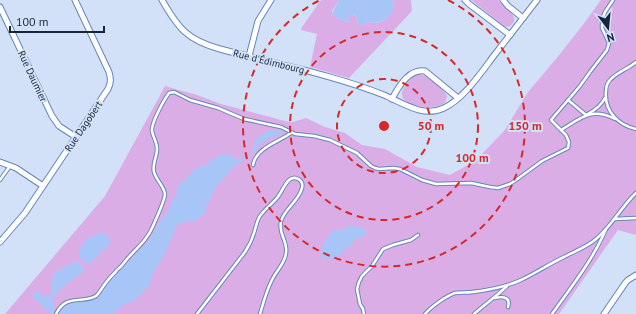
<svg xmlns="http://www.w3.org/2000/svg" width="636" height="314" viewBox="0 0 636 314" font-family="'PT Sans',sans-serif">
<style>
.green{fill:#dbade7}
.water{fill:#a7c6f7}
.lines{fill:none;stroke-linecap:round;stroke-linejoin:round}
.lane-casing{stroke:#6686b8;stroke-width:4.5}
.street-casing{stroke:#6686b8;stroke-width:7}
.lane{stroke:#fff;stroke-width:2.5}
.street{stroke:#fff;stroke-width:5}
.ring{fill:none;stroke:#d62828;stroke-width:2;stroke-dasharray:7 5}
.labels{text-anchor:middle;stroke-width:4;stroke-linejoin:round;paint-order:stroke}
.street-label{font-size:10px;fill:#182539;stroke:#d2e1f7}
.centre{fill:#d62828;stroke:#d2e1f7;stroke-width:2}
.ring-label{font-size:12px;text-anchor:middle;font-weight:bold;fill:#d62828;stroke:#d2e1f7;stroke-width:4;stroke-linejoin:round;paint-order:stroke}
</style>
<rect width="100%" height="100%" fill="#d2e1f7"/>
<g class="green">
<path d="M321,0H339L332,11V13C336,18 342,21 349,22L348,17L349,15H353L356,16L359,25H363L368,22C384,27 393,14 394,0H411L412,11L349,78L310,67L317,34L301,30L302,27Z"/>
<path d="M471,0H498C503,8 519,15 513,23C510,27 508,27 504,26Z"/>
<path d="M601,0H636V235L618,230L559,314H5L105,196L158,99L165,86L197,95L221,104L285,121L293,122L306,118L325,127L345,133L362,145L385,149L417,167L450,175L475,161L505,130L528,92L556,59L582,26Z"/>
<path d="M420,74C427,75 444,89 447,96C446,99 446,102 443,104C434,110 402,107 402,94C402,90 405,86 407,83C411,79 414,75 420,74Z"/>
</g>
<g class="water">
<path d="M339,0H394C394,3 394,7 393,10C389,20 378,25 368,22L363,25H359L356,16L353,15H349V22C342,21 336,18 332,13Z"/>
<path d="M270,130L283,131L285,132L266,140L258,146L255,152L234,166L216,187L209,202L205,207V213L195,221L190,222L186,221L178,224L175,229L173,236L167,248L164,256L153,272L150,284L141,294L136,299L121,306L113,314H51L33,297V294L34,292L36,291L45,297H48L51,293V285L53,275C60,268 68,266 76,261L85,268C84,268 81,273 81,273C71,283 39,298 59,313L65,306L72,303L77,301H88L97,299L110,281L150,239L160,221L167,213L173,199L176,195L177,189L181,182L187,178L189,175L197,168L207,164L221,154H226L236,158L238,160C243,158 253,154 254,148C254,146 254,144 255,142C258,135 264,133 270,130Z"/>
<path d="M349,226L363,228L366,230V235C360,238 353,237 352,246L346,248C340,257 335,259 324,259L321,255V248L327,238L334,230C340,230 344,231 349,226Z"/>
<path d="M103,233L109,238L110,244L89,264C87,264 84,262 83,261C74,254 83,241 91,237C94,235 99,234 103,233Z"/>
</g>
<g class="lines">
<defs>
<g id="lane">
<path d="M636,62C628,69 617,72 610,80C607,83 606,87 606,91C604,111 618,125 636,129"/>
<path d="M568,100L586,115C594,111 601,106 605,98"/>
<path d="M561,130C581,118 591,107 615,119"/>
<path d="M253,165C256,148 278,142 291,133"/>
<path d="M0,180L10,166"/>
<path d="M615,219L636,218"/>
<path d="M495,298C503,296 511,297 508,307"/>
<path d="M56,314C66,293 83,304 96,296C101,291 104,284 109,279C111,276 115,273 117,270C121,267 124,263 127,259C137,248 148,239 153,226C156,219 165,200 165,194C164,186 156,180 154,172C152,164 157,157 157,149C157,142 153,137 152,131C151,123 164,100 169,93L174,92L190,100L218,108L244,119L281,127L295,134L314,136L330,140L357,153L371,166L375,168L379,169L393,168L400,169L422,180L436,184L471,183L490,187L498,188L510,184L516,180L542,161L568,148L569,142L566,135L551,120L580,86L590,72L607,50L609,43L602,28V25L603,17L605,12L613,0"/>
<path d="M197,314L245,252C249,246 252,240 254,233C256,227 257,220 260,216C265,209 272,204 277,198C281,193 284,185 289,180C295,175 304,180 302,188C299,201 285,208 281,221C278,234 288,241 286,253C285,264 275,272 271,282C266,292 263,304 260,314"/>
<path d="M364,314L363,309L360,304L357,289L359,282L362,276L372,266L383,249L393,245L411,240L418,235"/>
<path d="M425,314C431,307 446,296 455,293C461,292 467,293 473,292C489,290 506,287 521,280C536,273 549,264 564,257C575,251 587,247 596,239C612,226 621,207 636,193"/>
<path d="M474,314C485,304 497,296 507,286"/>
<path d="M552,314C571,287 593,260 606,229"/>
</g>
<g id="street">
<path d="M162,0C178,28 187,40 220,49C275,64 331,74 384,95C403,103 423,118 444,108C465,98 482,71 496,53C510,35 523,18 537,0"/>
<path d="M465,0L469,4L510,35"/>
<path d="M503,0L508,6L523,18"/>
<path d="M0,7L52,116L59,126L76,137"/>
<path d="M249,56L258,21L263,13L271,0"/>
<path d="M392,99C398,87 410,68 425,71L458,98"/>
<path d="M0,162L16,168L43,186"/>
<path d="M0,242L25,213L108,89C111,83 111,79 109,72L75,0"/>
<path d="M604,314L626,282L628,280L636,275"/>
</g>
</defs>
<use href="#lane" class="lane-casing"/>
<use href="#street" class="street-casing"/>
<use href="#lane" class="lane"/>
<use href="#street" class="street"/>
</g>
<g class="ring">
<circle cx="384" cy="126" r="47"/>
<circle cx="384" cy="126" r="94"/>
<path d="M448 0A141 141 0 1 1 320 0"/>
</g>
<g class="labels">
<g class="street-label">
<text transform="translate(269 61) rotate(14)" y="4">Rue d'Édimbourg</text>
<text transform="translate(33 76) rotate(65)" y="4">Rue Daumier</text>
<text transform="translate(83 126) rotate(-56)" y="4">Rue Dagobert</text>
</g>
</g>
<circle cx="384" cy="126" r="6" class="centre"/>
<g class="ring-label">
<text x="431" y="130">50 m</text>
<text x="525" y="130">150 m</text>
<text x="472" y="162">100 m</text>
</g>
<g transform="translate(608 28) rotate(164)" stroke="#d2e1f7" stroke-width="3" paint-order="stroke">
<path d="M0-3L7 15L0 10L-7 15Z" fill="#182539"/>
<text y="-6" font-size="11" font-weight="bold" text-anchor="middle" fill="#182539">N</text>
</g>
<path d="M10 26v6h94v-6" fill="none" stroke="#182539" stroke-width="2"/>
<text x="16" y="26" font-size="12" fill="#182539" stroke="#d2e1f7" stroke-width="3" paint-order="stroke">100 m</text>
</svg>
